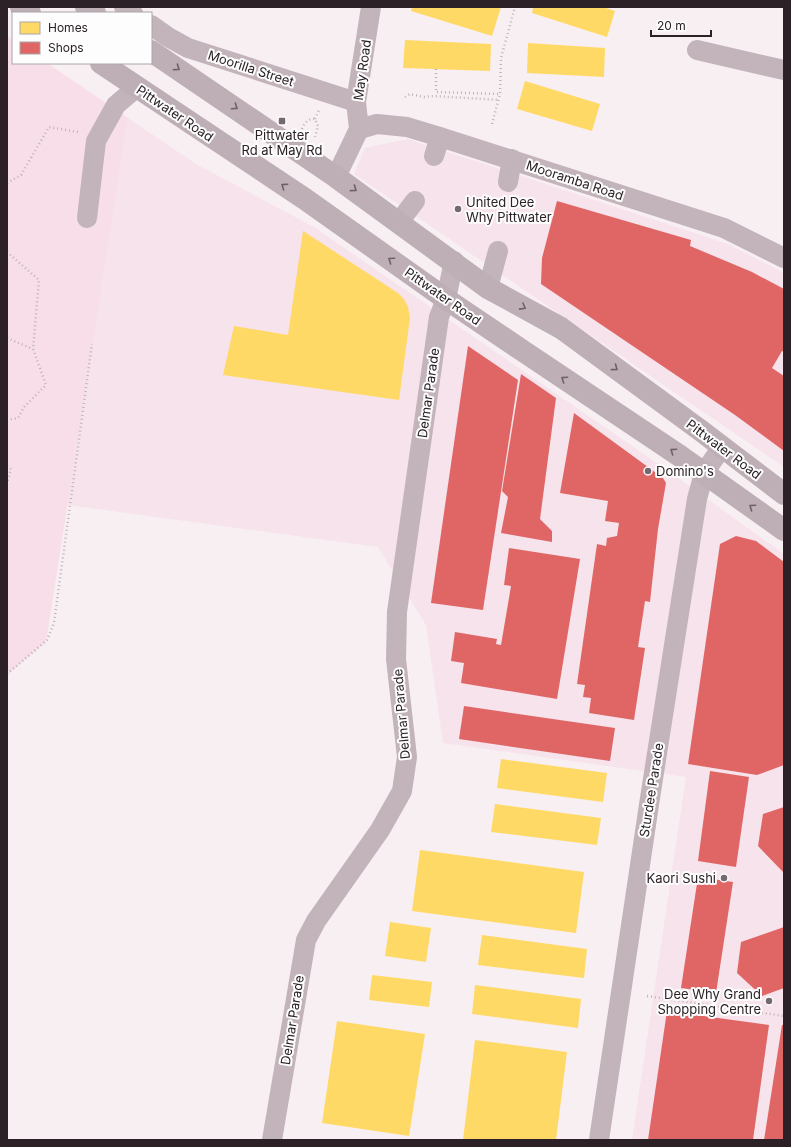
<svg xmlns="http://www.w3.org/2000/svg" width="791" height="1147" viewBox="0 0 791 1147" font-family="Inter,sans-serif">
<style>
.built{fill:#f6e3eb}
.green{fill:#f7dee9}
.homes{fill:#ffd966}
.shops{fill:#e06666}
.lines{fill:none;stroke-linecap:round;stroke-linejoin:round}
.path{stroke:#bdb4b8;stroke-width:2.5;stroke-dasharray:1 3;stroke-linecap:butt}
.minor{stroke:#c2b4ba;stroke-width:20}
.highway{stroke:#beafb7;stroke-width:22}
.oneway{stroke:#6d6167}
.poi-dot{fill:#73696e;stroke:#fdfdfd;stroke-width:1.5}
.labels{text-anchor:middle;stroke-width:4;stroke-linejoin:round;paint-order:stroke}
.street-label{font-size:13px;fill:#2b2126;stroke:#fdfdfd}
.poi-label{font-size:13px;fill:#2b2126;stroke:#fdfdfd;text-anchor:start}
</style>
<rect width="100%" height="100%" fill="#f8eff3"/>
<g class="built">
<path d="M128,118L196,164L314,227L667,470L784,554V1140H632L686,777L443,743L426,625L378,547L67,505Z"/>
<path d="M408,139L728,244L784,273V467L354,174L365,148Z"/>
</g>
<path class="green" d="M7,36L13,40V63H47L128,118L46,642L7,675Z"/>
<g class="homes">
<path d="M412,7H501L492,36L411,11Z"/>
<path d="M533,7H603L615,11L607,37L532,13Z"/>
<path d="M405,40L491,44L490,71L403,68Z"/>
<path d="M528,43L605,48L604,77L527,73Z"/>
<path d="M525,81L600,104L592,131L517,109Z"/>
<path d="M303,231L398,293L404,299L408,307L410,318L399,400L223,375L234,326L288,335Z"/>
<path d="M501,759L607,773L603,802L497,788Z"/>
<path d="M495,804L601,818L597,845L491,832Z"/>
<path d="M420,850L584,872L576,933L412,911Z"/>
<path d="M390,922L431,928L426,962L385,956Z"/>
<path d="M482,935L587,949L584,978L478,965Z"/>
<path d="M372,975L432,982L429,1007L369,1000Z"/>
<path d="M475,985L581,999L578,1028L472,1014Z"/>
<path d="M337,1021L425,1034L409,1136L322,1123Z"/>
<path d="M475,1040L567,1052L556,1140H463Z"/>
</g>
<g class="shops">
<path d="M557,201L691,240L690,246L752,272L784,289V352L782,351L772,368L784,376V451L735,415L541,284L542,258Z"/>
<path d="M468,346L518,380L483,610L431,603Z"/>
<path d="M521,374L556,398L540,519L552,531V542L501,533L508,497L502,491Z"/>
<path d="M574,413L663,478L666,483L658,529L650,602L645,601L638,647L645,648L634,720L589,713L591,698L583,697L585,685L577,684L597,544L606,546L607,538L617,536L619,523L605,521L608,501L560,493Z"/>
<path d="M736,536L756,541L784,562V765L757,775L688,764L720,544Z"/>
<path d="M509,548L580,559L557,699L461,683L464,663L451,661L455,632L497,639L496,644L501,645L511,586L504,585Z"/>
<path d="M464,706L615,728L610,761L459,739Z"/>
<path d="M710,771L749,777L736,867L698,861Z"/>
<path d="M784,807V873L758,846L763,814Z"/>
<path d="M698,877L733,882L716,993L681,988Z"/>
<path d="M784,927V988L762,996L737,973L741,942Z"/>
<path d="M667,1011L769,1025L753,1140H648Z"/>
<path d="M782,1025H784V1140H764Z"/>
</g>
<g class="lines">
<g class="path">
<path d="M436,69V92L500,94"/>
<path d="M405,97L410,94L424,97L434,96L499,100"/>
<path d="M315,119L319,110"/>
<path d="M492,124L500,94L501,58L515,7"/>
<path d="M302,129C304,123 309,118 315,119L318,126L315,137"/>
<path d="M7,183L21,175L49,127L78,132"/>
<path d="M7,252L39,280L33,349L46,385L24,407L18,418L7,420"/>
<path d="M7,338L33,349"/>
<path d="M7,466L11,469L7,483"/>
<path d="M7,674L47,640L54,623L92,344"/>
<path d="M647,996L784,1016"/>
</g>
<g class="minor">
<path d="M124,7L133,13"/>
<path d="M151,25L168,37L188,48L356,102"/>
<path d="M697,50L784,70"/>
<path d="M359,129L377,124L407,127L440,137L724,228L784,258"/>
<path d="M434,156L440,137"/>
<path d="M336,177L359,129L356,102L371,7"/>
<path d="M508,182L512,159"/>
<path d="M87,218L96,141L116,105L136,88"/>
<path d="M399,222L415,201"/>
<path d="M488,288L498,251"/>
<path d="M272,1140L306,940L316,921L380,830L402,791L407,757L396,659L397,612L439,317L446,299L454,261"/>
<path d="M599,1140L650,798L697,499L704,473L722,447"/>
</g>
<g class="highway">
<path d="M21,7L30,13"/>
<path d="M86,7L95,13"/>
<path d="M151,51L336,177L488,288L561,328L700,430L784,494"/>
<path d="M101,63L305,199L446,299L523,351L680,456L784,530"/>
</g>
</g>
<defs><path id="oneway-chevron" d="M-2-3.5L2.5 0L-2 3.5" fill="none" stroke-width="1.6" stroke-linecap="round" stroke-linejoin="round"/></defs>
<g class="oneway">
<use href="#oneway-chevron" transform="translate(177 68) rotate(34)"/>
<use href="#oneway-chevron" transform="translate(235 107) rotate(34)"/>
<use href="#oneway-chevron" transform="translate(284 186) rotate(-146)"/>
<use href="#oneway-chevron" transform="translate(354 189) rotate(36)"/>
<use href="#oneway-chevron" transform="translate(391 260) rotate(-145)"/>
<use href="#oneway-chevron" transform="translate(523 307) rotate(29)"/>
<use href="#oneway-chevron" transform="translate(615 368) rotate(36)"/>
<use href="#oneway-chevron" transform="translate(564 379) rotate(-146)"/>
<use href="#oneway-chevron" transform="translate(673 451) rotate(-146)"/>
<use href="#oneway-chevron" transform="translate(752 507) rotate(-145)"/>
</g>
<g class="poi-dot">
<rect x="278" y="117" width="8" height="8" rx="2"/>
<circle cx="458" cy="209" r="4"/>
<circle cx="648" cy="471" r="4"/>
<circle cx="724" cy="878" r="4"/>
<circle cx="769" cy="1001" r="4"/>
</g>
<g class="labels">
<g class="street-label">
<text transform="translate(251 68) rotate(18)" y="5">Moorilla Street</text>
<text transform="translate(362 70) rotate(-82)" y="5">May Road</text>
<text transform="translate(175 113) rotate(34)" y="5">Pittwater Road</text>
<text transform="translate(575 180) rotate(18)" y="5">Mooramba Road</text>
<text transform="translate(443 296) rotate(35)" y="5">Pittwater Road</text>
<text transform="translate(428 393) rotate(-82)" y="5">Delmar Parade</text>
<text transform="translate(724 449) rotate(37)" y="5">Pittwater Road</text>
<text transform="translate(401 714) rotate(-95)" y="5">Delmar Parade</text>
<text transform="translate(651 790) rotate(-81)" y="5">Sturdee Parade</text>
<text transform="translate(292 1020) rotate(-81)" y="5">Delmar Parade</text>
</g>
<g class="poi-label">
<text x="282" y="140" text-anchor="middle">Pittwater<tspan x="282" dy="15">Rd at May Rd</tspan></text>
<text x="466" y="207">United Dee<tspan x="466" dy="15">Why Pittwater</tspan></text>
<text x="656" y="476">Domino's</text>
<text x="716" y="883" text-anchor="end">Kaori Sushi</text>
<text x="761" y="999" text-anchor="end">Dee Why Grand<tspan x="761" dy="15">Shopping Centre</tspan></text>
</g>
</g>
<rect width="791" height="1147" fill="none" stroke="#2b2126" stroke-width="16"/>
<rect x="12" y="12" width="140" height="52" fill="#fdfdfd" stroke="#a9a5a7"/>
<rect x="20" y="22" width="20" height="12" fill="#ffd966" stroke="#a9a5a7"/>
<text x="48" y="32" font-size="12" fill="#2b2126">Homes</text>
<rect x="20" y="42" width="20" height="12" fill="#e06666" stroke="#a9a5a7"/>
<text x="48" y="52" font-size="12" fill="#2b2126">Shops</text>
<path d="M651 30v6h60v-6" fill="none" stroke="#2b2126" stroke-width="2"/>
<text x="657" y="30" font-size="12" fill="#2b2126" stroke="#fdfdfd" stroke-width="3" paint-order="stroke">20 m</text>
</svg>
